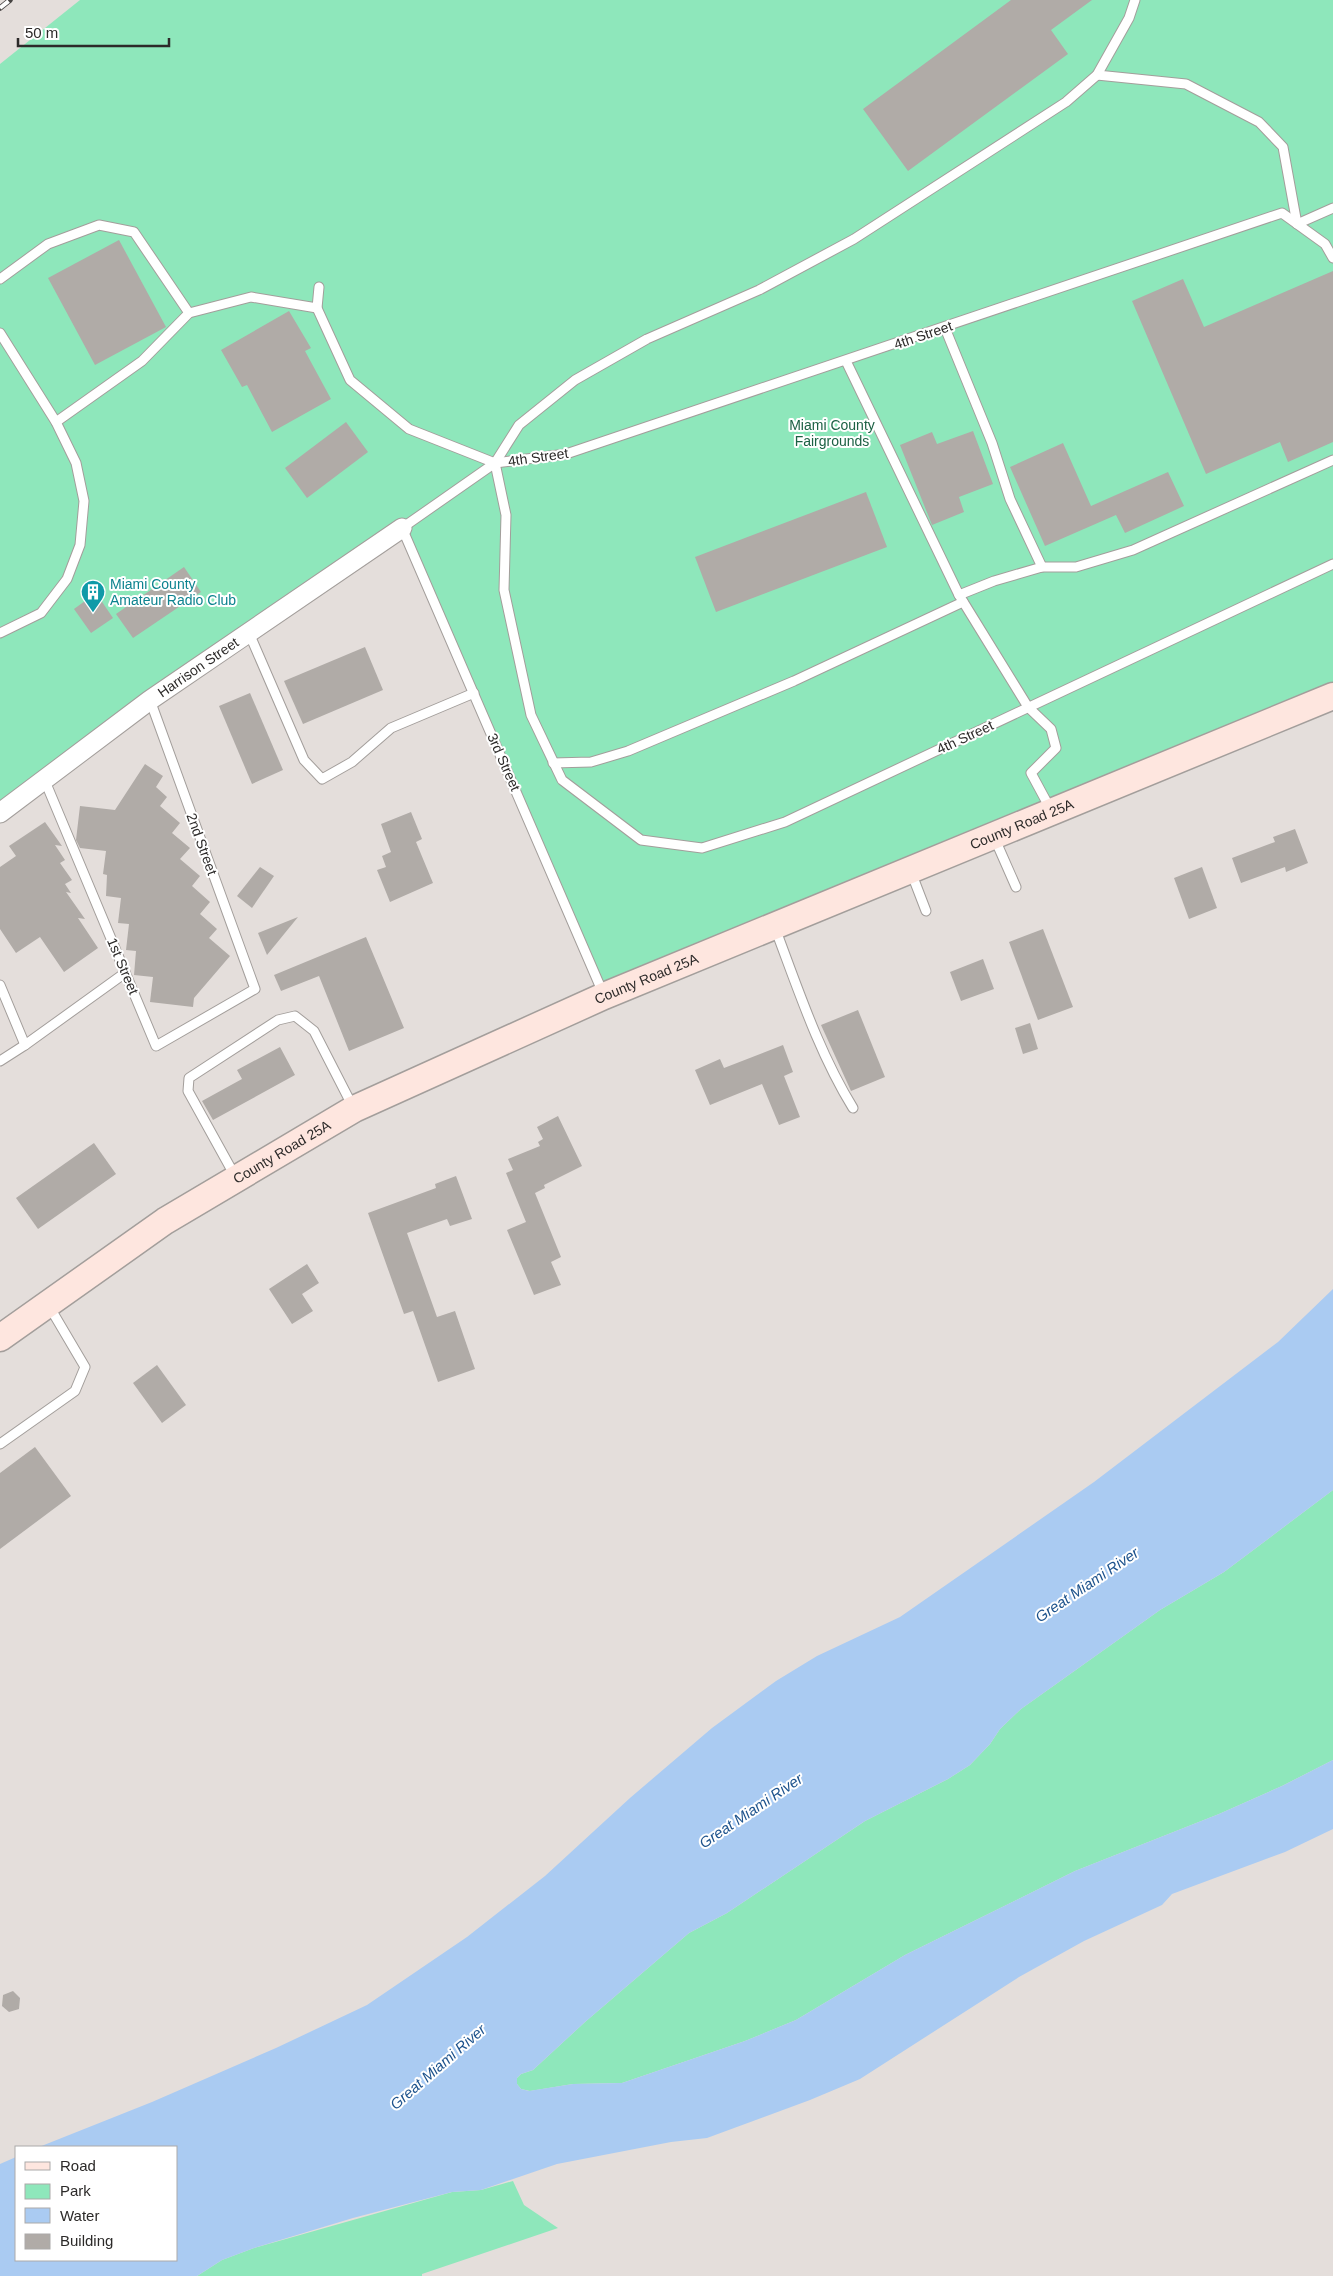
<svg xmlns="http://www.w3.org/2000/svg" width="1333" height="2276" viewBox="0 0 1333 2276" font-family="Arial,sans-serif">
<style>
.green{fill:#8ee7bb}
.water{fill:#aacbf2}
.building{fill:#b0aba7}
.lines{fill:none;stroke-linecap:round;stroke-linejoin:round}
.service-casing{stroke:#a39e9b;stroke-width:11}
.minor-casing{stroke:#a39e9b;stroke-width:21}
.secondary-casing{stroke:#a39e9b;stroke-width:29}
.service{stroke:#fff;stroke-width:9}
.minor{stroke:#fff;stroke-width:19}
.secondary{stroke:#fee6df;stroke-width:26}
.rail-casing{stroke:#474443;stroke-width:5.5}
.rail{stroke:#fff;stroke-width:4;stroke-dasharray:11;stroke-linecap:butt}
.labels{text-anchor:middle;stroke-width:4;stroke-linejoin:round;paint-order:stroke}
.street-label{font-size:14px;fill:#2c2a29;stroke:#fff}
.park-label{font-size:14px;fill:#1c6144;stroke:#fff}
.culture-label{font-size:14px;fill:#0d838f;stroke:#fff;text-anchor:start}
.water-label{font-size:15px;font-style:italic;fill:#1c528c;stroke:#fff}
</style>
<rect width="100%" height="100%" fill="#e4dedb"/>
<g class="green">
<path d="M80,0H1333V696L604,996L402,529L0,813V64Z"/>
<path d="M1333,1490V1760L1282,1786L1219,1814L1075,1871L905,1955L796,2020L745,2041L622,2083L573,2084L530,2091L521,2089L517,2084V2078L521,2074L533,2070L585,2022L689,1933L727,1913L865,1821L948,1779L970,1765L990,1744L1000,1729L1021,1709L1160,1610L1224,1572Z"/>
<path d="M513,2181L524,2205L558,2228L422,2274V2276H197L222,2260L254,2248L452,2192L481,2190Z"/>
</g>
<path class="water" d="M1333,1289V1490L1224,1572L1160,1610L1021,1709L1000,1729L990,1744L970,1765L948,1779L865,1821L727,1913L689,1933L585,2022L533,2070L521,2074L517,2078V2084L521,2089L529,2091L573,2084L622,2083L745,2041L796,2020L905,1955L1075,1871L1219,1814L1282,1786L1333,1760V1829L1285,1852L1172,1894L1162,1905L1084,1941L1019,1977L860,2079L810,2100L707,2138L671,2142L557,2164L481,2190L452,2192L353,2218L254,2248L222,2260L197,2276H0V2164L16,2157V2260H176V2147H39L152,2102L276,2048L367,2005L467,1937L545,1876L630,1798L712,1728L776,1681L817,1656L900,1617L1094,1482L1278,1342Z"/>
<g class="building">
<path d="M1011,0H1092L1051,30L1068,54L908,171L863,109Z"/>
<path d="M119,240L166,327L95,365L48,278Z"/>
<path d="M1333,271V442L1288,462L1280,442L1206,474L1132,301L1183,279L1204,327Z"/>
<path d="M289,311L311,348L305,351L331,399L272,432L247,385L242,387L221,350Z"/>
<path d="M346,422L368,452L307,498L285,468Z"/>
<path d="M973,431L993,484L959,497L964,512L932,525L900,445L932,432L937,444Z"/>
<path d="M1063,443L1091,506L1168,472L1184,506L1125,533L1116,515L1045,546L1010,467Z"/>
<path d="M866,492L887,547L716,612L695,557Z"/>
<path d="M184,567L201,592L133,638L116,614Z"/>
<path d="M96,593L113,618L91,633L74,609Z"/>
<path d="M365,647L383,690L303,724L284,681Z"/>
<path d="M250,693L283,770L252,784L219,706Z"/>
<path d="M145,764L163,776L156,787L167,797L160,806L180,823L172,833L190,848L180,859L200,876L192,886L210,902L200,914L217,929L209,938L230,956L194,998L193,1007L150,1002L153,977L134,975L136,951L126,950L129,924L118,923L121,898L106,896L107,875L103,874L106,851L80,848L76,840L80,806L115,810Z"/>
<path d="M411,812L422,839L416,842L433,883L390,902L377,870L386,867L382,856L391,852L381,824Z"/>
<path d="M45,822L62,846L55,845L65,860L60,863L72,880L65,884L71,893L66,892L85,919L78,918L98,948L64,972L40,937L16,953L0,929V867L16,856L9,846Z"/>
<path d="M1295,829L1308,863L1286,872L1285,867L1241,883L1232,858L1275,842L1273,837Z"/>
<path d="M260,867L274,876L252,908L237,896Z"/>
<path d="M1202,867L1217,908L1189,919L1174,878Z"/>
<path d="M298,917L267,955L258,933Z"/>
<path d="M1043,929L1073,1007L1038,1020L1009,942Z"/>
<path d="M366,937L404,1028L349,1051L319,976L281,991L274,975Z"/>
<path d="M983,959L994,989L961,1001L950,972Z"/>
<path d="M858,1010L885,1077L851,1091L821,1025Z"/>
<path d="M1030,1023L1038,1049L1023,1054L1015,1028Z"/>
<path d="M783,1045L793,1072L784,1076L800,1117L779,1125L762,1084L710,1105L695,1070L720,1059L724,1068Z"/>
<path d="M280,1047L295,1075L213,1120L202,1101L242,1079L237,1070Z"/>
<path d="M558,1116L582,1166L544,1185L545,1188L535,1193L561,1257L551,1262L561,1285L534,1295L507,1230L526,1222L506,1173L513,1170L508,1159L540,1146L538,1142L543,1139L537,1127Z"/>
<path d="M94,1143L116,1174L38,1229L16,1198Z"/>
<path d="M456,1176L472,1219L450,1226L447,1219L407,1233L437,1317L455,1311L475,1369L438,1382L413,1311L404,1314L368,1213L436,1188L435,1184Z"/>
<path d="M307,1264L319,1283L302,1294L313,1311L292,1324L269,1289Z"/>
<path d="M157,1365L186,1405L162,1423L133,1383Z"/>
<path d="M35,1447L71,1496L0,1549V1473Z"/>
<path d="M13,1991L20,1998L19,2009L9,2012L2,2006L3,1995Z"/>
</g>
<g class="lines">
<defs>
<g id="service">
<path d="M1097,75L1186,84L1259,122L1283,147L1297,224L1333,208"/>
<path d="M0,279L48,244L99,225L134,232L189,313"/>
<path d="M319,287L317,308L350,380L409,429L495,463L506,515L504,590L531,715L562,780L641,840L702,848L785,822L1333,564"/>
<path d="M945,328L992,443L1010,499L1042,567"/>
<path d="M0,333L56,422L76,463L84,501L80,545L67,579L41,613L0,633"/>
<path d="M846,361L959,595L1028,707L1051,729L1056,748L1031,773L1051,810"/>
<path d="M56,422L142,361L189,313L251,297L317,308"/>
<path d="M495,463L566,454L1282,213L1325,244L1333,258"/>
<path d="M959,595L994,581L1042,567H1076L1133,550L1333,460"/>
<path d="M249,633L304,760L322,779L352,762L391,728L474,693"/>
<path d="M553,763L591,762L628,751L794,681L963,602"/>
<path d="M45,781L156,1046L255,989L150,700"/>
<path d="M994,837L1016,887"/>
<path d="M911,872L926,911"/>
<path d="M775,928C798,989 819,1053 853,1108"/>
<path d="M0,985L25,1045"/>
<path d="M603,993L402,528L495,463L519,425L575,380L647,339L759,290L854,239L1066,102L1097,75L1129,18L1135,0"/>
<path d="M0,1061L25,1045L125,973"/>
<path d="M235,1176L188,1091L189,1078L278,1020L295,1016L314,1031L353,1107"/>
<path d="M0,1444L75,1391L85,1367L49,1306"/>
</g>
<g id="minor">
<path id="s1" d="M0,813L150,700L402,528"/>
</g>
<g id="secondary">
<path id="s2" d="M0,1338L165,1221L354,1109L604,996L1333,696"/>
</g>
</defs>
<use href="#service" class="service-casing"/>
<use href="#minor" class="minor-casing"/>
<use href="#secondary" class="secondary-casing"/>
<use href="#service" class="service"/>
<use href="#minor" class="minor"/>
<use href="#secondary" class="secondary"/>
<defs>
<path id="rail" d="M0,8L10,0"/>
</defs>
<use href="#rail" class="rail-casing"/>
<use href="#rail" class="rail"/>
</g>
<defs>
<symbol id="building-pin" viewBox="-11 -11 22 30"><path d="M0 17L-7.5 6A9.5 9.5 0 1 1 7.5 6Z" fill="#0f9aa8" stroke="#fff"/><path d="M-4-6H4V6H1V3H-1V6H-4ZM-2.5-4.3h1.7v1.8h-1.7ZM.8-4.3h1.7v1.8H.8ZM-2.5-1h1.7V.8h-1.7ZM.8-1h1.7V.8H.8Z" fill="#fff"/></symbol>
</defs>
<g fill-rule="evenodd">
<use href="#building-pin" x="79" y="578" width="28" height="38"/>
</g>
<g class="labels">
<g class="street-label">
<text transform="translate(923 335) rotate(-19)" y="5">4th Street</text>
<text transform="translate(538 457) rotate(-8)" y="5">4th Street</text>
<text dy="5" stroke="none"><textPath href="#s1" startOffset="246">Harrison Street</textPath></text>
<text transform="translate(965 737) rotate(-25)" y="5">4th Street</text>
<text transform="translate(504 762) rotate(66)" y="5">3rd Street</text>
<text dy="5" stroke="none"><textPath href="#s2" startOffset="1148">County Road 25A</textPath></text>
<text transform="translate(202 844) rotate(70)" y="5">2nd Street</text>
<text transform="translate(123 966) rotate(67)" y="5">1st Street</text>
<text dy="5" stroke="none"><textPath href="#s2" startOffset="742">County Road 25A</textPath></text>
<text dy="5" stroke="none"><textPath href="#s2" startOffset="338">County Road 25A</textPath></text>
</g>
<g class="park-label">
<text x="832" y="430">Miami County<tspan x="832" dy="16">Fairgrounds</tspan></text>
</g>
<g class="culture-label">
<text x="110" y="589">Miami County<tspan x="110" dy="16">Amateur Radio Club</tspan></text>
</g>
<g class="water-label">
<text transform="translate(1087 1585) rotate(-34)" y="5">Great Miami River</text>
<text transform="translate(751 1811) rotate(-34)" y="5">Great Miami River</text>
<text transform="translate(438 2067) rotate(-41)" y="5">Great Miami River</text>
</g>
</g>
<rect x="15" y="2146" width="162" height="115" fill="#ffffff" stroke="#abaaa9"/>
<rect x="25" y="2162" width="25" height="8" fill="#fee6df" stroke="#abaaa9"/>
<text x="60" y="2171" font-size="15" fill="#2c2a29">Road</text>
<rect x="25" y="2184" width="25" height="15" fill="#8ee7bb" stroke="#abaaa9"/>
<text x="60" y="2196" font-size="15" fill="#2c2a29">Park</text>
<rect x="25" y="2208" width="25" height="15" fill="#aacbf2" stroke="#abaaa9"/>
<text x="60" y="2221" font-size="15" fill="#2c2a29">Water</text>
<rect x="25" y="2234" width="25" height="15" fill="#b0aba7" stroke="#abaaa9"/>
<text x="60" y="2246" font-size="15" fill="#2c2a29">Building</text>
<path d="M18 38v8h151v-8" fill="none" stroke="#2c2a29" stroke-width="2.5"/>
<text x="25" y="38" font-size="15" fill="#2c2a29" stroke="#ffffff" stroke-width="4" paint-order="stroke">50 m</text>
</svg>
